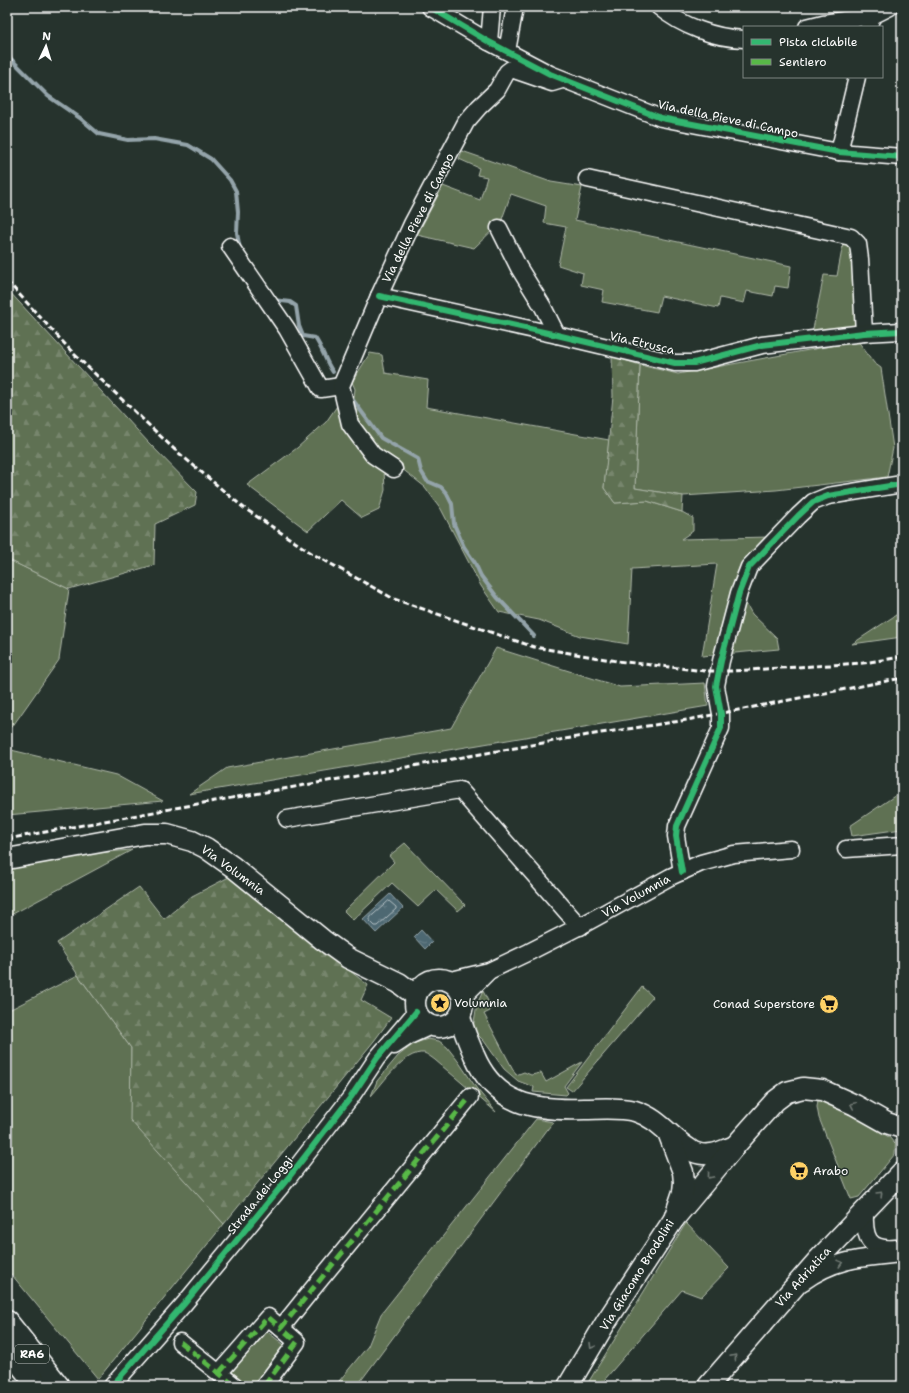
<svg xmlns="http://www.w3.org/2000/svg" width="909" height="1393" viewBox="0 0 909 1393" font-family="'Shantell Sans',sans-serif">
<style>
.green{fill:#5f7153;stroke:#afb8a9}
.forest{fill:url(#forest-firs);stroke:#afb8a9}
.water{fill:url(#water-ripples);stroke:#94a4aa}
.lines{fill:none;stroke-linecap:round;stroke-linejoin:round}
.shore{stroke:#b8c3c7;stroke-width:1}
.stream{stroke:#94a4aa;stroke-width:4}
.minor-casing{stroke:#fff;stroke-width:19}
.major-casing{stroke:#fff;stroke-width:23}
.highway-casing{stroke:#fff;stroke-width:25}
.minor{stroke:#26332d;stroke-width:16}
.major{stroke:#26332d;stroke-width:20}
.highway{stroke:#26332d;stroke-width:22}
.rail{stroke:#fff;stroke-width:3;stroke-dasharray:6 3;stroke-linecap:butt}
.quiet{stroke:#58b947;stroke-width:5;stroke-dasharray:10 5;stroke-linecap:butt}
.cycleway-casing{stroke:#26332d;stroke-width:8}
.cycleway{stroke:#33b770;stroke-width:6}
.oneway{stroke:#727a76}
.labels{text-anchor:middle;stroke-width:3;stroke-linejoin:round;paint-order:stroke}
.shield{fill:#26332d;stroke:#bec2c0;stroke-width:1}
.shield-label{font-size:11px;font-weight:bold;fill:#fff}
.street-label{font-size:12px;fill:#fff;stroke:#26332d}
.poi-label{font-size:12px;fill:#fff;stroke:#26332d;text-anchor:start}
</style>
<defs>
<pattern id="forest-firs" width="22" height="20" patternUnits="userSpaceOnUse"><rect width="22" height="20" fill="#5f7153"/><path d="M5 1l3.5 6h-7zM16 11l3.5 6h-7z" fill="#77866d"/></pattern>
<pattern id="water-ripples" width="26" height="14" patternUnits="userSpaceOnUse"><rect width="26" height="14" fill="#4d6872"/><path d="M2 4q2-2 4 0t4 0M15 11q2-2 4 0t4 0" fill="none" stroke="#687f87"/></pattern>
</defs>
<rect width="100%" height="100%" fill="#26332d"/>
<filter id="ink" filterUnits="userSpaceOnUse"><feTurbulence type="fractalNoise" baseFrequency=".025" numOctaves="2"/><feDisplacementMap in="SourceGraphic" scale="8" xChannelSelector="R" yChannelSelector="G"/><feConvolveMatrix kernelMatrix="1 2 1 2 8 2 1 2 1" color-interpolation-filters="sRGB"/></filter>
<g filter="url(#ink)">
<g class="green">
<path d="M462,151L551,182L582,187L575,220L791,266L788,288L775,286L773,296L747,291L744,303L720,298L718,308L661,296L657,312L602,302L604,290L581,285L583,273L558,265L566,227L544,223L546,206L511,194L501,222L474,248L417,235L443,186L480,200L487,177L477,175L479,168L459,159Z"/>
<path d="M844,239L856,250L858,327L812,334L824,275L837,276Z"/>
<path d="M858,341L874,363L881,368L893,448L887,477L776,490L683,496L635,488L640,365L678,374Z"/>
<path d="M370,353L382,355L385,373L428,380L426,407L609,440L604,488L615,503L647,501L682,512L693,518V531L681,539L770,537L737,588L752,614L777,638L779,649L702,656L717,564L632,569L628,644L580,636L539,620L499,612L481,586L441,509L425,487L372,445L352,413L355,389L352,382Z"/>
<path d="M337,406L356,442L384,471L385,490L379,510L362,518L341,500L308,531L247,485L297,448L326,422Z"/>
<path d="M7,559L69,589L59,660L12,727L7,724Z"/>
<path d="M902,611V637L852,644Z"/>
<path d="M496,648L620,687L705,683L708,706L189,794L227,768L451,728Z"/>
<path d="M7,749L116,775L163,801L7,815Z"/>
<path d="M902,791V829L852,836L850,826Z"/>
<path d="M405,843L465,905L458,911L436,890L418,907L392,883L353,920L344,911L394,862L389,856Z"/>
<path d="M132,850L7,917V867L93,853Z"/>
<path d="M78,975L131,1048V1120L224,1224L98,1379L7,1269V1011Z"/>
<path d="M642,987L653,997L572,1091L566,1087Z"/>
<path d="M483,991L490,1005V1011L484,1014L516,1075L524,1072L531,1075L541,1073L546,1082L582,1062L564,1086L568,1093L566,1095L533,1092L534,1087L518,1081L504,1069L484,1041L474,1031L473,1028L477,1004Z"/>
<path d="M428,1039L439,1041L447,1047L458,1061L477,1089L496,1112L435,1060C431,1057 427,1054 424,1053C404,1051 384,1082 371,1096L377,1081L398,1056L415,1043Z"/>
<path d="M818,1100L827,1102L889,1137L895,1144L896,1135L895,1154L859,1197L851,1199L819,1118L817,1107Z"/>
<path d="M536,1119L553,1122L357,1386H335L368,1346L381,1314Z"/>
<path d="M686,1223L729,1268L701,1297L682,1290L599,1386H586Z"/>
<path d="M264,1329L288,1348L255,1386H248L228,1370Z"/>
</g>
<g class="forest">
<path d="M7,289L149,443L197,492L195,505L155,524L154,565L69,589L7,559Z"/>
<path d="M612,356L640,365L635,488L683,496L682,512L647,501L615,503L604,488L613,396Z"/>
<path d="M229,877L368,985L361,1000L391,1018L374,1041L224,1224L130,1120L131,1048L78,975L57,943L139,887L164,919L192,896Z"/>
</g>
<g class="water">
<path d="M390,894L403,908L376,933L363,919Z"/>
<path d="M421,930L432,942L425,949L414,937Z"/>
</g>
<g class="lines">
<path class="shore" d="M389,901L396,907V909L377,926H375L370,921V918Z"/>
<g class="stream">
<path d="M7,55L48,96L80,118L99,134L128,140L154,139L188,145L211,159L230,180L236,191L238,212L237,233L240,249"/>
<path d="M273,300L290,302L296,306L299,326L303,336L315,338C323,349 325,361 333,372"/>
<path d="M350,396L381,438L418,459L421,471L427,481L441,487L447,494L452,504L454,524L464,547L475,563L481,576L497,597L534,636"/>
</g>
<defs>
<g id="minor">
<path d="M430,7L489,42L550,74L661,118L839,152L902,157"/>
<path d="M659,7C682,26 714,38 744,39"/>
<path d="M869,26L872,16L890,7"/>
<path d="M807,27L823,23L872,16"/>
<path d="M489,42L492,7"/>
<path d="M507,51L515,7"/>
<path d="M839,152L857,77"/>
<path d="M587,179L851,237L858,244L860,259L864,333"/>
<path d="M499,228L519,268L543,307L557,335"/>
<path d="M230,246L287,329L321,389L341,386"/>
<path d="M379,296L557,335L675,363H694L762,345L864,333L902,331"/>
<path d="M394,469L373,455L350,424L341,386L379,296L412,224L466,122L479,107L497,90L507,72L511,69L514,70L552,83L562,80"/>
<path d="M287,819L460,790L580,927"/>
<path d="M846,849L902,845"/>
<path d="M682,872L676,836L677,826L721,728V714L716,686L721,661L739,593L749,567L798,516L813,502L828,496L902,484"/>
<path d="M447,981L489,971L529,952L586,923L670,877L701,863L734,854L791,849"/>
<path d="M462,998L488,972"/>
<path d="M394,1046L409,1036L431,1026"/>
<path d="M865,1211C864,1236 867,1251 896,1248"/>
<path d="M803,1282C836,1258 863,1258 902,1254"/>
<path d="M180,1342L235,1386"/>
<path d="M219,1373L268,1317L281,1328L310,1292L470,1097"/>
<path d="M112,1386L184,1304L289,1177L351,1097L377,1058L416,1012"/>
<path d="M264,1386L297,1342L281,1328"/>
</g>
<g id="major">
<path d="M7,859L145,834H167L192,841L206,848L233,867L323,940L348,958L399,983L416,996"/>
<circle cx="439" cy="1003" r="24"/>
<path d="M460,1015C462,1029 469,1042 474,1055C495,1105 535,1111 584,1109C600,1109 618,1107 635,1111C658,1118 670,1137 689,1149C695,1154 705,1155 712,1154C720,1153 728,1148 735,1146"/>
<path d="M674,1219L735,1146L775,1101L787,1092L803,1088L822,1090L855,1105L887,1123L902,1128"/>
<path d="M568,1386L606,1322L674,1219L683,1192L684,1182L683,1172L669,1135"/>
<path d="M708,1386L817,1261L902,1172"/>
</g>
<g id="highway">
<path d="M7,1322L58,1386"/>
<path d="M7,1347L38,1386"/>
</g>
</defs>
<use href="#minor" class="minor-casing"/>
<use href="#major" class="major-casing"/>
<use href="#highway" class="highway-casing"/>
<use href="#minor" class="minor"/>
<use href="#major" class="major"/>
<use href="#highway" class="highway"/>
<g class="rail">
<path d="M7,281L74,354L111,389L174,449L244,508L313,554L394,599L534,647L617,661L705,671H732L863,663L902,657"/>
<path d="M7,839L181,807L588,735L687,720L902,678"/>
</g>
<g class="quiet">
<path d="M180,1342L235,1386"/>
<path d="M219,1373L268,1317L281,1328L310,1292L470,1097"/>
<path d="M264,1386L297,1342L281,1328"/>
</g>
<defs>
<g id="cycleway">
<path d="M430,7L489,42L550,74L661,118L839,152L902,157"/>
<path d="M379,296L557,335L675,363H694L762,345L864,333L902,331"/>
<path d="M682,872L676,836L677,826L721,728V714L716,686L721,661L739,593L749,567L798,516L813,502L828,496L902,484"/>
<path d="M112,1386L184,1304L289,1177L351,1097L377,1058L416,1012"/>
</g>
</defs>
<use href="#cycleway" class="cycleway-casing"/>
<use href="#cycleway" class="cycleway"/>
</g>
<defs><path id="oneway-chevron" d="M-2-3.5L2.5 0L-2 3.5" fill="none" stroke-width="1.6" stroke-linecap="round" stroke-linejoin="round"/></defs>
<g class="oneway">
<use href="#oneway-chevron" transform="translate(853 1105) rotate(-154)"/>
<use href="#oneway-chevron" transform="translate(710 1176) rotate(130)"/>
<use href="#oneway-chevron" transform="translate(880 1194) rotate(-46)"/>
<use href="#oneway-chevron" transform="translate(840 1263) rotate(-17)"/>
<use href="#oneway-chevron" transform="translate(592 1346) rotate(121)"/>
<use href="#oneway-chevron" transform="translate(734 1357) rotate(-49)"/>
</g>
</g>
<defs>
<symbol id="sight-disc" viewBox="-11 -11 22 22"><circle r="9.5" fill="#ffd166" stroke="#26332d"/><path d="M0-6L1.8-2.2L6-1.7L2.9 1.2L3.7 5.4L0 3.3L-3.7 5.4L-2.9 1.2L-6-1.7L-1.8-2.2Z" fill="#111"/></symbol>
<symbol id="supermarket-disc" viewBox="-11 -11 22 22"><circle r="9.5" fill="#ffd166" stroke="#26332d"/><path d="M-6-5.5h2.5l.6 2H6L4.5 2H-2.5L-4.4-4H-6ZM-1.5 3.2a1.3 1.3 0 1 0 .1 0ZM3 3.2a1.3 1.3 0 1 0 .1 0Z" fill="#111"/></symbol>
</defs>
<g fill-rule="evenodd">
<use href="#sight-disc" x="429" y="992" width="22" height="22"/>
<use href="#supermarket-disc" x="818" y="993" width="22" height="22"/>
<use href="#supermarket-disc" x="788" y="1160" width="22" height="22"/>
</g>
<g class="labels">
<rect class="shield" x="15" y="1345" width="34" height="18" rx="3"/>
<g class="shield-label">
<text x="32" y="1358">RA6</text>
</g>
<g class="street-label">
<text transform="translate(728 119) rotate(12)" y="4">Via della Pieve di Campo</text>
<text transform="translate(418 218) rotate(-63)" y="4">Via della Pieve di Campo</text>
<text transform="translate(642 343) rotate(13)" y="4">Via Etrusca</text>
<text transform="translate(233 870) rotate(36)" y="4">Via Volumnia</text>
<text transform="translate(636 896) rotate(-29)" y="4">Via Volumnia</text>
<text transform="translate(260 1195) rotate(-51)" y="4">Strada dei Loggi</text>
<text transform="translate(637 1275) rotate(-58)" y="4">Via Giacomo Brodolini</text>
<text transform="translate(803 1277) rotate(-48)" y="4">Via Adriatica</text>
</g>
<g class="poi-label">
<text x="454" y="1007">Volumnia</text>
<text x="815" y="1008" text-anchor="end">Conad Superstore</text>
<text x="813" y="1175">Arabo</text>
</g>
</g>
<rect width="909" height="1393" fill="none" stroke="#26332d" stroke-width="24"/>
<rect x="12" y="12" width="885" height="1369" fill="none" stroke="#fff" stroke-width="1.5" filter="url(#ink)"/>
<rect x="743" y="26" width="140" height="52" fill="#26332d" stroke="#7d8581"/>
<rect x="751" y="39" width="20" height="6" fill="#33b770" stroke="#7d8581"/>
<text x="779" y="46" font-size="12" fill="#ffffff">Pista ciclabile</text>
<rect x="751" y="59" width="20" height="6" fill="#58b947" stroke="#7d8581"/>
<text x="779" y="66" font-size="12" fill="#ffffff">Sentiero</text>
<g transform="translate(46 46) rotate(4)" stroke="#26332d" stroke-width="3" paint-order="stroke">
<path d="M0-3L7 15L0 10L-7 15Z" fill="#ffffff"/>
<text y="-6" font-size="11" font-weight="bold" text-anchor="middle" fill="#ffffff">N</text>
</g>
</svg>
